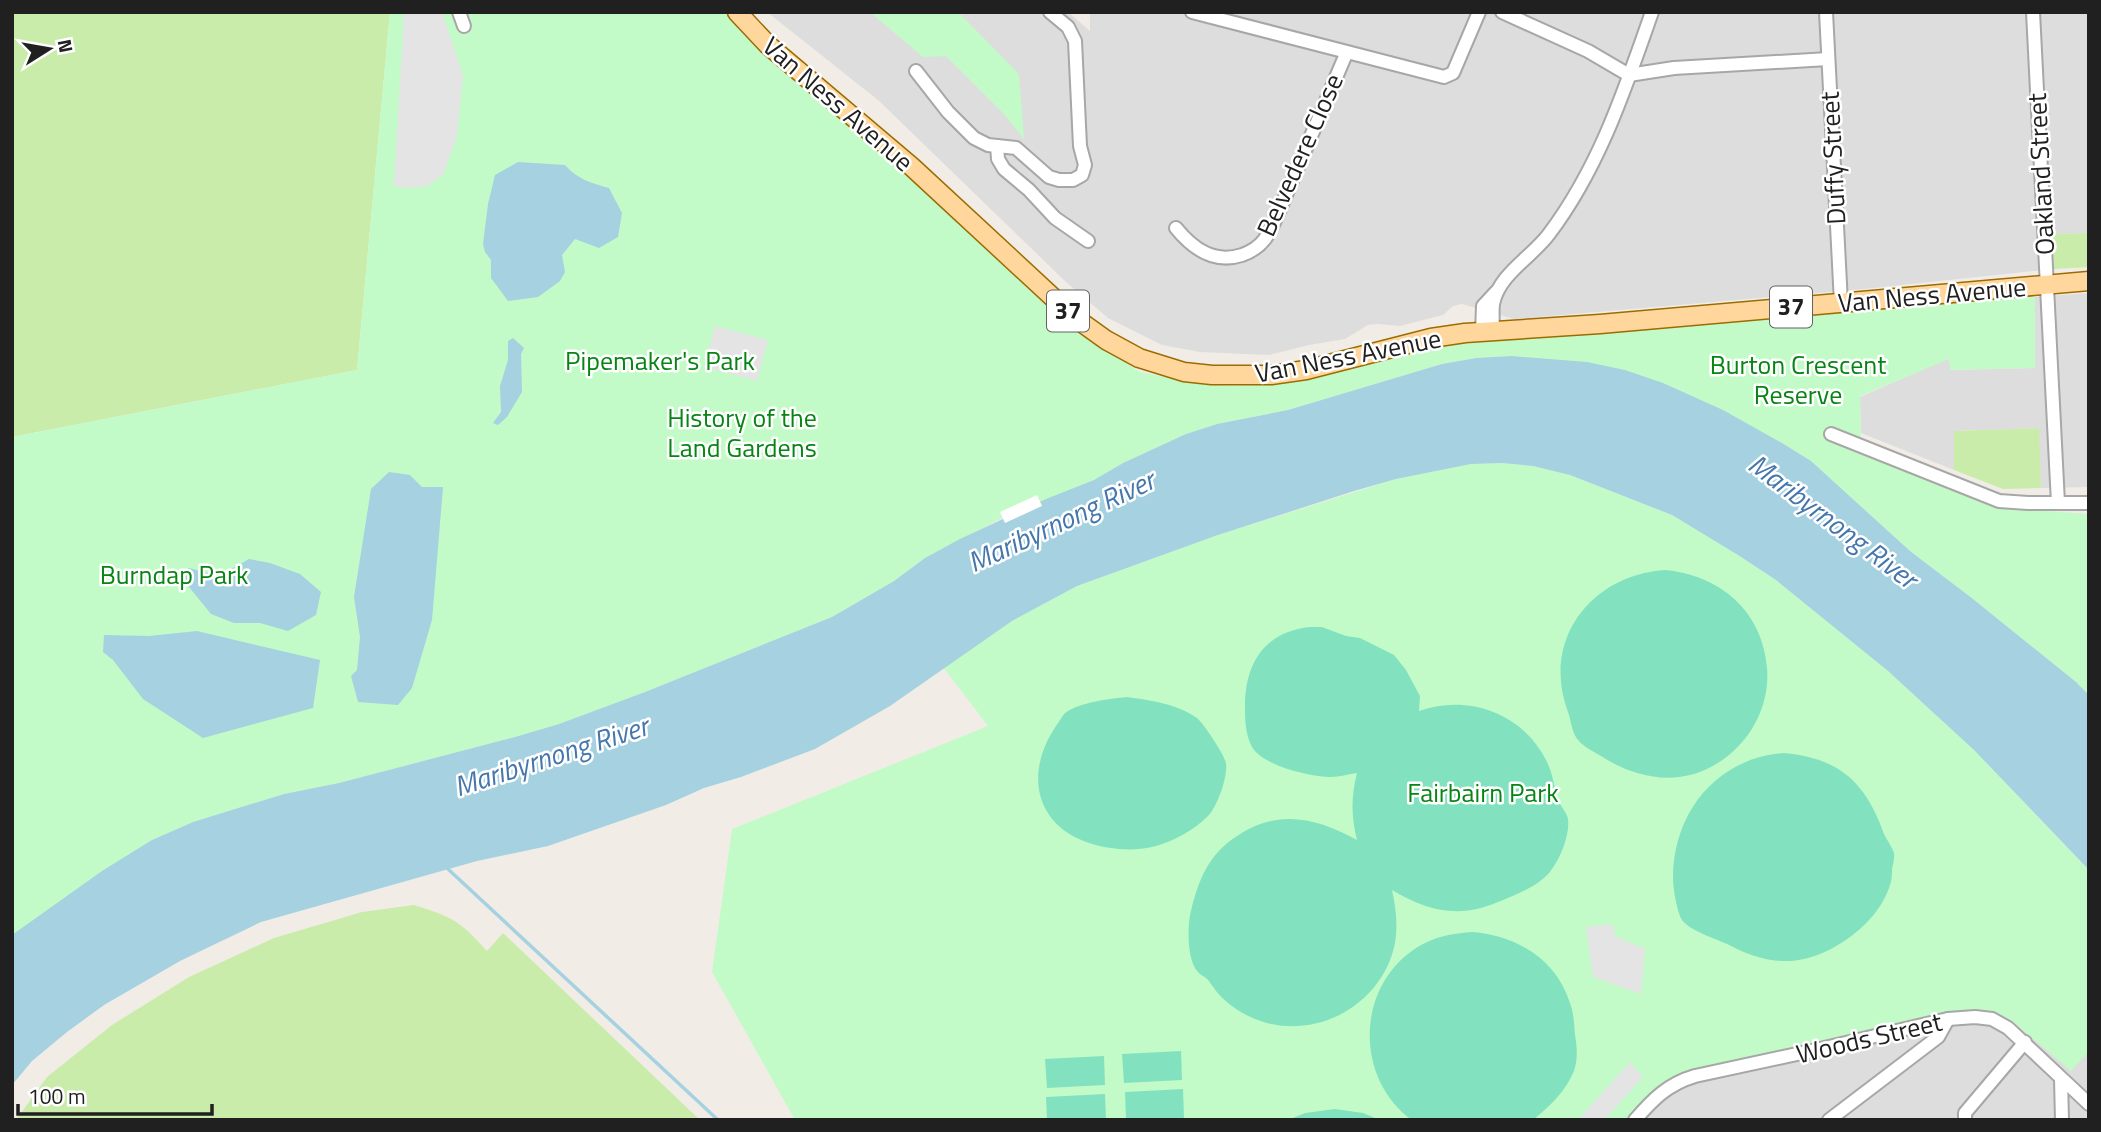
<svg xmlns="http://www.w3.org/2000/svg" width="2101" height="1132" viewBox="0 0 2101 1132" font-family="'Titillium Web',sans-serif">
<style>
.residential{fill:#dedddd}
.grass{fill:#c9ecab}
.park{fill:#c3fbc8}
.pitch{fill:#82e2bf}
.parking{fill:#e4e4e4}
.water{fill:#a5d1e0}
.pier{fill:#fff}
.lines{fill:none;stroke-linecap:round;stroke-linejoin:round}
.stream{stroke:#a5d1e0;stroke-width:3.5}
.minor-casing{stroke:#a7a7a7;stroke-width:16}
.primary-casing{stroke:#9c6c00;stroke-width:21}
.minor{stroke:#fff;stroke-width:12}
.primary{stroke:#ffd79d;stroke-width:18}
.labels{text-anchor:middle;stroke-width:5;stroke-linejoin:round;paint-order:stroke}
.shield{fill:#fff;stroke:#636363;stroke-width:2}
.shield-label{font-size:24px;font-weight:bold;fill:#202020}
.street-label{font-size:26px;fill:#202020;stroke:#fff}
.park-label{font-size:26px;fill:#088415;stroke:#fff}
.water-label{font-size:28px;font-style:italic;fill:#4576ac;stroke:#fff}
</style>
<rect width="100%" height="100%" fill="#f1ede6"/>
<g class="residential">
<path d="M767,12H1068L1090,31V12H2089V233L2053,234L2054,269L1854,290L1514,319L1462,304L1453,306L1443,315L1400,326L1378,324L1368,325L1345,339L1309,345L1269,355L1200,352L1162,345L1108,318L1066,282L878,100Z"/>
<path d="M2089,293V487L2041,488L2038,428L1954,431V470L1861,433L1860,397L1949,358L1951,370L2035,368V297Z"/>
<path d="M1994,1014L2010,1019L2071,1070L2089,1051V1120H1640L1688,1078Z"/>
</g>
<g class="grass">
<path d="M12,12H390L357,370L12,437Z"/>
<path d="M2089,233V267L2054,269L2052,234Z"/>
<path d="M2039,428L2041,488L2003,489L1954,470V431Z"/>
<path d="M414,905C453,917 460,921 487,951L503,933L700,1120H16L47,1077L112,1025L189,977L274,938L362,912Z"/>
</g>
<g class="park">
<path d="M390,12H725L809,93L954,217L1071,327L1140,372L1201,384L1233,386L1266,385L1307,378L1409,350L1465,340L1511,336L1552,337L2035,297V368L1950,370L1949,359L1860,396L1861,433L1859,452L2004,508L2089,514V695L2076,682L1973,599L1910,551L1811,461L1782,443L1511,356L1475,358L1442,364L1288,410L1217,424L1186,434L1123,463L1094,480L1004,517L925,558L894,581L832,617L645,692L559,724L515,737L339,783L284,794L193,822L152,840L12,935V437L357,370Z"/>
<path d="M870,12H956L961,15L1019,74L1024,139L1004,114L946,56L923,57Z"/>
<path d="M1502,463L1533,466L1570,475L1672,515L1738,555L1776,580L1888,671L1974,750L2079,860L2089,870V1051L2071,1071L2010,1019L1994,1014L1688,1078L1640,1120H795L712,972L732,829L988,726L943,667L1012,621L1077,586L1215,536L1396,479L1471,464Z"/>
</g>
<g class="pitch">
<path d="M1665,570C1719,575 1762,610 1767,667C1770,701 1755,734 1729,755C1689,788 1641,782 1601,756C1594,752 1584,747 1579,741C1572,735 1571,720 1568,712C1541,640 1591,575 1665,570Z"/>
<path d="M1310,627H1322L1346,636L1360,638L1394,655L1406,670L1420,696L1419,711C1468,694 1522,713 1546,760C1553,773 1554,787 1558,800C1561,807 1567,813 1568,819C1570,834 1561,857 1552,869C1542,885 1515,895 1498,902C1459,919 1427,911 1392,890C1396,908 1398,925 1395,943C1383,1005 1314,1043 1255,1019C1240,1013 1226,1003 1216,991C1213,987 1210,982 1207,979C1204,976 1200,975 1198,972C1187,961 1187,925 1191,911C1199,879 1208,855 1237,836C1279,808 1317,818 1357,840C1351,816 1351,796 1357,773C1349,774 1339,777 1331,777C1311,777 1263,766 1252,747C1246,736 1245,722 1245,710C1244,665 1263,632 1310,627Z"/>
<path d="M1126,697C1150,700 1177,704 1197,718C1204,724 1224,754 1226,763C1228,777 1217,808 1207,817C1194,830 1174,841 1156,846C1124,855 1074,846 1053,820C1029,791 1037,754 1056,726C1059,722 1062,716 1065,713C1080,702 1109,699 1126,697Z"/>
<path d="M1784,753C1840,758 1866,783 1884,834C1887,840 1892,847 1894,853C1895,857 1893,864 1892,869C1892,874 1892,880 1890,885C1879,923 1830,959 1790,961C1768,962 1748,955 1729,945C1717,939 1690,931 1682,920C1677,912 1673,888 1673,878C1673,812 1717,758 1784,753Z"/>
<path d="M1473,932C1517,936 1556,959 1570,1003C1574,1014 1574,1024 1575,1035C1577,1046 1578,1060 1574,1071C1565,1092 1551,1105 1533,1120H1412C1354,1078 1356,987 1416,948C1433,937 1453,933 1473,932Z"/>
<path d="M1181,1051L1182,1080L1124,1083L1122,1054Z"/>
<path d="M1104,1056L1105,1085L1047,1088L1045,1059Z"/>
<path d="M1183,1089L1184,1118L1126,1120L1125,1092Z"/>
<path d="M1105,1094L1106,1120H1047L1046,1097Z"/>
<path d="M1335,1109L1363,1113L1380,1120H1288L1305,1113Z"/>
</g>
<g class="parking">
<path d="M404,12H442L463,75L457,137L443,175L427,186L407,188L394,186Z"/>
<path d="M715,326L768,340L757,381L704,367Z"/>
<path d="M1613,924L1615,936L1645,949L1641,994L1593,977L1586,927Z"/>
<path d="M1630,1062L1643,1077L1604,1120H1578Z"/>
</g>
<g class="water">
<path d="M518,162L565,165C577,179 591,183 609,188L622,213L618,237L599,248L575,239L562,255L565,272L560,281L538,297L508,301L491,278V260L485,252L483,244L488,204L495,175Z"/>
<path d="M513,338L524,348L521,354L522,392L507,417L498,425L493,423L501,412L500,386L508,360V341Z"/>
<path d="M1511,356L1587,362L1625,370L1663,383L1723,410L1782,443L1811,461L1910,551L1973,599L2076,682L2089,695V870L1974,750L1888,671L1776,580L1738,555L1672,515L1570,475L1533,466L1502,463L1471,464L1396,479L1354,491L1215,536L1077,586L1012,621L890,706L815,749L741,777L704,788L666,805L548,846L477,861L261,922L180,961L104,1005L67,1032L32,1061L12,1085V935L102,871L152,840L193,822L284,794L339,783L515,737L559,724L645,692L832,617L894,581L925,558L960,539L1046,499L1094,480L1123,463L1186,434L1217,424L1288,410L1442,364L1476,358Z"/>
<path d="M389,472L410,475L422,487H443L432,620L412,688L398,705L358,702L351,676L357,670L360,637L354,597L371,489Z"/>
<path d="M249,559L270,563L300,574L321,592L316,615L288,631L260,623H234L211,614L180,576L189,568L219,576Z"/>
<path d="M197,631L320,660L313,708L203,738L143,699L113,660L103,652L104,635L149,636Z"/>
</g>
<path class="pier" d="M1037,495L1042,506L1005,523L1000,512Z"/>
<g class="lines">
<path class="stream" d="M448,869L718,1120"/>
<defs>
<g id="minor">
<path d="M459,12L464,26"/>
<path d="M1192,12L1444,77L1453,73L1479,12"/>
<path d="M1502,12L1588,51L1629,75L1674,68L1828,59"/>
<path d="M1826,12L1841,303"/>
<path d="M2033,12L2058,503"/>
<path d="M916,71L948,112L974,138L988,145L1016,148L1049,177L1059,180H1073L1082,175L1085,165L1080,146L1075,41L1068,27L1050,12"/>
<path d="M997,146L998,159L1004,169L1029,190L1055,218L1088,241"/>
<path d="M1176,228C1193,249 1214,264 1242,255C1250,252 1258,248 1264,240C1270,233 1273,224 1277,216L1346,54"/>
<path d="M1493,331C1493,322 1492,312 1493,304C1499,274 1532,257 1549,234C1599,168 1625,89 1652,12"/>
<path d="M1482,332L1483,306L1496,292"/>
<path d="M1831,434L1999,501L2028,503H2089"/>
<path d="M2061,1079L2062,1120"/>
<path d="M1635,1120C1653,1099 1668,1084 1695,1076L1820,1049L1948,1019L1975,1017L1992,1019L2008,1028L2089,1104"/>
<path d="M1829,1120L1938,1037L1948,1019"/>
<path d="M1965,1120V1113L2025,1042"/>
</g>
<path id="primary" d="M737,12L768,45L911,166L1074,317L1106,340L1139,358L1184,372L1212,375H1271L1306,370L1431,338L1465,333L1600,324L2089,281"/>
</defs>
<use href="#minor" class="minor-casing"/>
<use href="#primary" class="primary-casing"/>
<use href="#minor" class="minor"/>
<use href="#primary" class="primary"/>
</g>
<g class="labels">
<g class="shield">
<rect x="1770" y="286.5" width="42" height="41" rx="5"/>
<rect x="1047" y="290.5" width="42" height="41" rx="5"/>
</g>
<g class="shield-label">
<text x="1791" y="315">37</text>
<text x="1068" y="319">37</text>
</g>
<g class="street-label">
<text transform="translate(838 104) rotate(41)" y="9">Van Ness Avenue</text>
<text transform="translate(1300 155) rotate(-66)" y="9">Belvedere Close</text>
<text transform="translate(1833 158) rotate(-93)" y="9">Duffy Street</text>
<text transform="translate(2041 174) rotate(-93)" y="9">Oakland Street</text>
<text transform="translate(1932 295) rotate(-5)" y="9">Van Ness Avenue</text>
<text transform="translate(1348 356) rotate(-11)" y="9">Van Ness Avenue</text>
<text transform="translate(1869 1038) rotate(-13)" y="9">Woods Street</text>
</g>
<g class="park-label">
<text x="660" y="370">Pipemaker's Park</text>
<text x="1798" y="374">Burton Crescent<tspan x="1798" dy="30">Reserve</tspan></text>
<text x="742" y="427">History of the<tspan x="742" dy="30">Land Gardens</tspan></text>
<text x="174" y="584">Burndap Park</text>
<text x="1483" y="802">Fairbairn Park</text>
</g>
<g class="water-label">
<text transform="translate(1061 521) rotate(-25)" y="10">Maribyrnong River</text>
<text transform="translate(1833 521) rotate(37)" y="10">Maribyrnong River</text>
<text transform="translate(551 756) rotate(-18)" y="10">Maribyrnong River</text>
</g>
</g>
<rect width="2101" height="1132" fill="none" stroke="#202020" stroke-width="28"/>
<g transform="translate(49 49) rotate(79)" stroke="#ffffff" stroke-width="5" paint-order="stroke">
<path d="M0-5L12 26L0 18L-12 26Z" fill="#202020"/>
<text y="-10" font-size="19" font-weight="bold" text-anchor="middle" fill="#202020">N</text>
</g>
<path d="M18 1104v10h194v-10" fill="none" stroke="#202020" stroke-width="3.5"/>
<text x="28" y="1104" font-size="21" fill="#202020" stroke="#ffffff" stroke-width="5" paint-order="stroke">100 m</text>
</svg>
